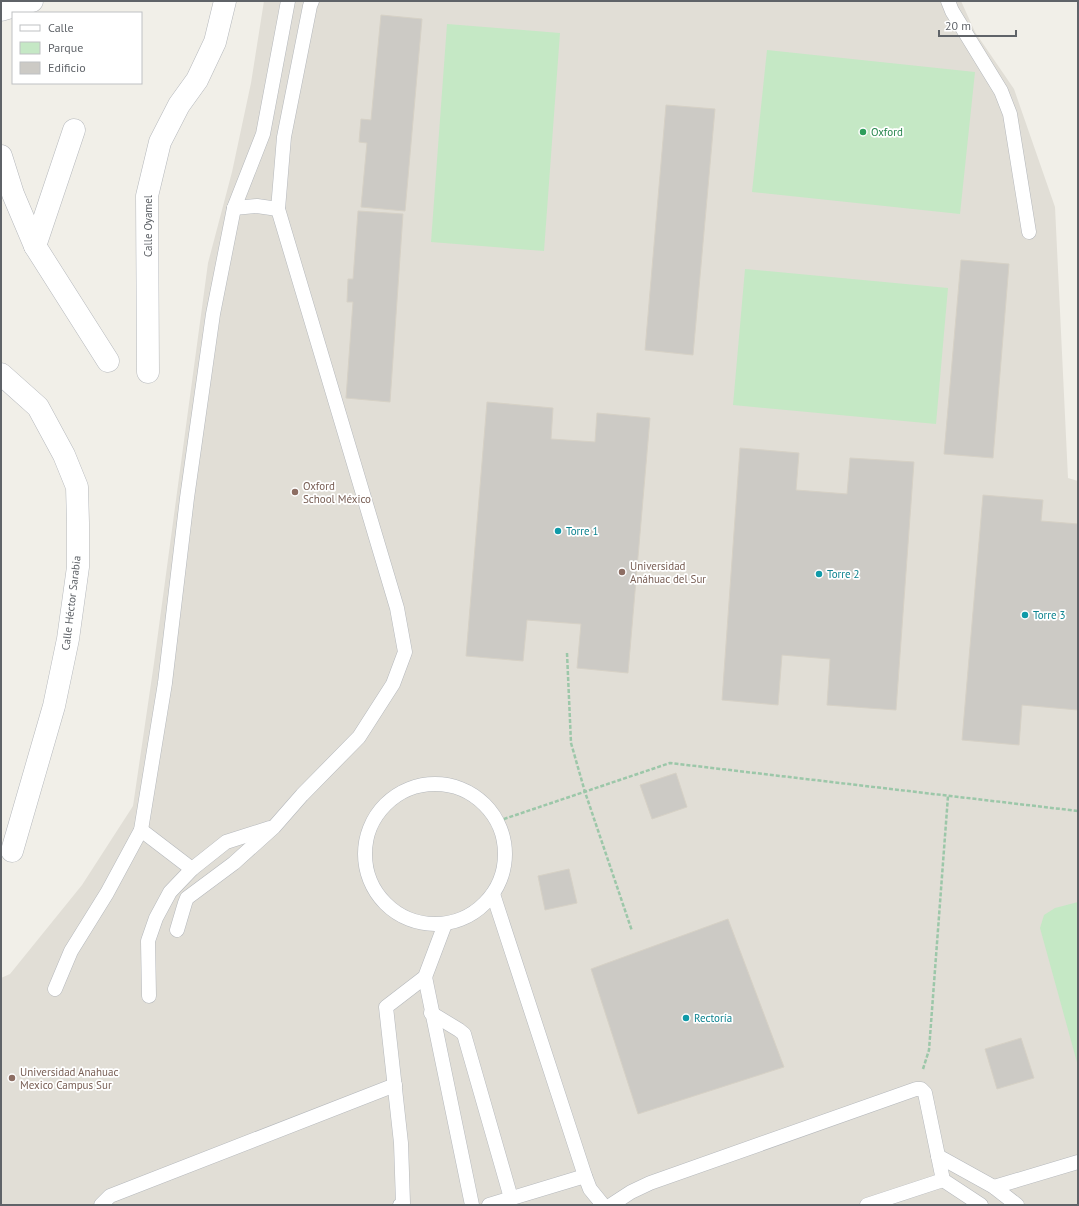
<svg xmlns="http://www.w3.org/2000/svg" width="1079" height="1206" viewBox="0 0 1079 1206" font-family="'PT Sans',sans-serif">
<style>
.education{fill:#e1ded6}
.green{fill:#c5e8c5}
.building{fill:#cccac5;stroke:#d6d1c6}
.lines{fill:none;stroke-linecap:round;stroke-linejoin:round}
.service-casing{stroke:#b5b8bc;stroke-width:15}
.minor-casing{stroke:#b5b8bc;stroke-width:23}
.path{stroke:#9cc7a9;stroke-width:2.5;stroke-dasharray:4 2;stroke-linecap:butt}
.service{stroke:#fff;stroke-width:14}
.minor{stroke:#fff;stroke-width:22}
.leisure-dot{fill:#2e9e5b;stroke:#fff;stroke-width:1.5}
.education-dot{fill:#8d6e63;stroke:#fff;stroke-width:1.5}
.culture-dot{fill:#0f9aa8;stroke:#fff;stroke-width:1.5}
.labels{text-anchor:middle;stroke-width:3.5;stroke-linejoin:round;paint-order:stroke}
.leisure-label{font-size:11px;fill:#27864d;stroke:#fff;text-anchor:start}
.street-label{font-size:11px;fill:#5f6368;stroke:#fff}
.education-label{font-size:11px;fill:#785e54;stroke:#fff;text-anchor:start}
.culture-label{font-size:11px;fill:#0d838f;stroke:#fff;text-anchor:start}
</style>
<rect width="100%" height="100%" fill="#f1efe8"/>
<path class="education" d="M264,1H961L975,32L1014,89L1055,207L1068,478L1078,481V1205H1V978L10,974L82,885L133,806L154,663L208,263L232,172L251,83Z"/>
<g class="green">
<path d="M447,24L560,33L544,251L431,242Z"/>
<path d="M767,50L975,72L960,214L752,192Z"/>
<path d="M745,269L948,288L936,424L733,405Z"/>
<path d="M1078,902V1066L1040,928L1044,915L1055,908Z"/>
</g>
<g class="building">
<path d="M381,15L422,19L405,211L361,207L367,143L359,142L361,119L371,120Z"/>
<path d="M666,105L715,109L693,355L645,350Z"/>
<path d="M358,211L403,214L390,402L346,398L353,302H347L348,279H353Z"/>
<path d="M961,260L1009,264L993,458L944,454Z"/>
<path d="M487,402L553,408L551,439L595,442L597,413L650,418L628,673L577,668L581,624L527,620L523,661L466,656Z"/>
<path d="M740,448L799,453L796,490L847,494L850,458L914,462L896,710L827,705L830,659L782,655L778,705L722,700Z"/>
<path d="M983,495L1043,500L1041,521L1078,524V710L1022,705L1019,745L962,740Z"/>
<path d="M676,773L687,807L652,819L640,785Z"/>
<path d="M569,869L577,903L545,910L538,876Z"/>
<path d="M728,919L784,1067L638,1114L591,969Z"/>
<path d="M1021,1038L1034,1078L997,1089L985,1049Z"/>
</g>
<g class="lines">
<defs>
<g id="service">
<path d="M948,1L952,11L1001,91L1010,114L1029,232"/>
<path d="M234,208L257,206L278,209"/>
<circle cx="435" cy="854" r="70"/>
<path d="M141,830L192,869"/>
<path d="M493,894L585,1176L590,1189L603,1205"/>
<path d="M177,930L185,903L187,898L234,863L274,827L302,795L359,737L393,684L405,652L397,608L278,209L284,137L310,6L312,1"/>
<path d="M425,977L472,1205"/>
<path d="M55,989L71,951L107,893L141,830L165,683L187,498L213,314L234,208L263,134L288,1"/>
<path d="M149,996L148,941L156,918L170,892L192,869L226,842L270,828"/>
<path d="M431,1013L459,1030L464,1034L511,1198"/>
<path d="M938,1156L994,1187L1017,1205"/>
<path d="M994,1187L1078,1162"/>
<path d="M101,1205L110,1196L395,1085"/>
<path d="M400,1205L403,1203L401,1143L386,1007L425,977L445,924"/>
<path d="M489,1205L585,1176"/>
<path d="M611,1205L631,1192L650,1183L916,1089H921L925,1093L943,1180L981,1205"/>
<path d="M867,1205L943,1180"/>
</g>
<g id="minor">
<path d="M1,10L32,1"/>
<path d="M1,156L13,194L35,246L108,361"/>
<path d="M35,246L74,130"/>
<path d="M148,372L147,196L160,142L179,105L197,80L215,42L225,1"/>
<path d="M1,374L38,407L64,455L77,487L78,523V567L68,639L54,706L12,851"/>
</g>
</defs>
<use href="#service" class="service-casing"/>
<use href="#minor" class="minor-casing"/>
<g class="path">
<path d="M567,653L571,743L585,792L632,931"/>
<path d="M498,821L670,763L1078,811"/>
<path d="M923,1069L929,1050L948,796"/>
</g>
<use href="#service" class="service"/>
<use href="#minor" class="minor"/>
</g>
<circle class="leisure-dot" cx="863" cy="132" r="4"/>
<g class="education-dot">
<circle cx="295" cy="492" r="4"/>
<circle cx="622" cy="572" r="4"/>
<circle cx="12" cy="1078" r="4"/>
</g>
<g class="culture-dot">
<circle cx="558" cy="531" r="4"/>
<circle cx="819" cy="574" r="4"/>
<circle cx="1025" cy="615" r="4"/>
<circle cx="686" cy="1018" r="4"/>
</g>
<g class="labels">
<g class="leisure-label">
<text x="871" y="136">Oxford</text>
</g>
<g class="street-label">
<text transform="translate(148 226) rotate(-90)" y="4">Calle Oyamel</text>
<text transform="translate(71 603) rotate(-83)" y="4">Calle Héctor Sarabia</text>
</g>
<g class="education-label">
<text x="303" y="490">Oxford<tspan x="303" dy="13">School México</tspan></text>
<text x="630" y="570">Universidad<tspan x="630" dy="13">Anáhuac del Sur</tspan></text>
<text x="20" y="1076">Universidad Anahuac<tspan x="20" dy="13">Mexico Campus Sur</tspan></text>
</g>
<g class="culture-label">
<text x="566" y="535">Torre 1</text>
<text x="827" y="578">Torre 2</text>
<text x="1033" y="619">Torre 3</text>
<text x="694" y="1022">Rectoría</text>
</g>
</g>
<rect width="1079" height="1206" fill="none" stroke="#5f6368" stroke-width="4"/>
<rect x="12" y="12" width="130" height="72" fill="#ffffff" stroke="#bfc1c3"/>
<rect x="20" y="25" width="20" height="6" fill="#ffffff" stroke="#bfc1c3"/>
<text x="48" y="32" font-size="12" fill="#5f6368">Calle</text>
<rect x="20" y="42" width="20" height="12" fill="#c5e8c5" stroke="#bfc1c3"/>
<text x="48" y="52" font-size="12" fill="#5f6368">Parque</text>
<rect x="20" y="62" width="20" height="12" fill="#cccac5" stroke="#bfc1c3"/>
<text x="48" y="72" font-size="12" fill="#5f6368">Edificio</text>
<path d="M939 30v6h77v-6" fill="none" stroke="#5f6368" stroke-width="2"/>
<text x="945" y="30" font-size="12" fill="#5f6368" stroke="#ffffff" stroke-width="3" paint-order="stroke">20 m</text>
</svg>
